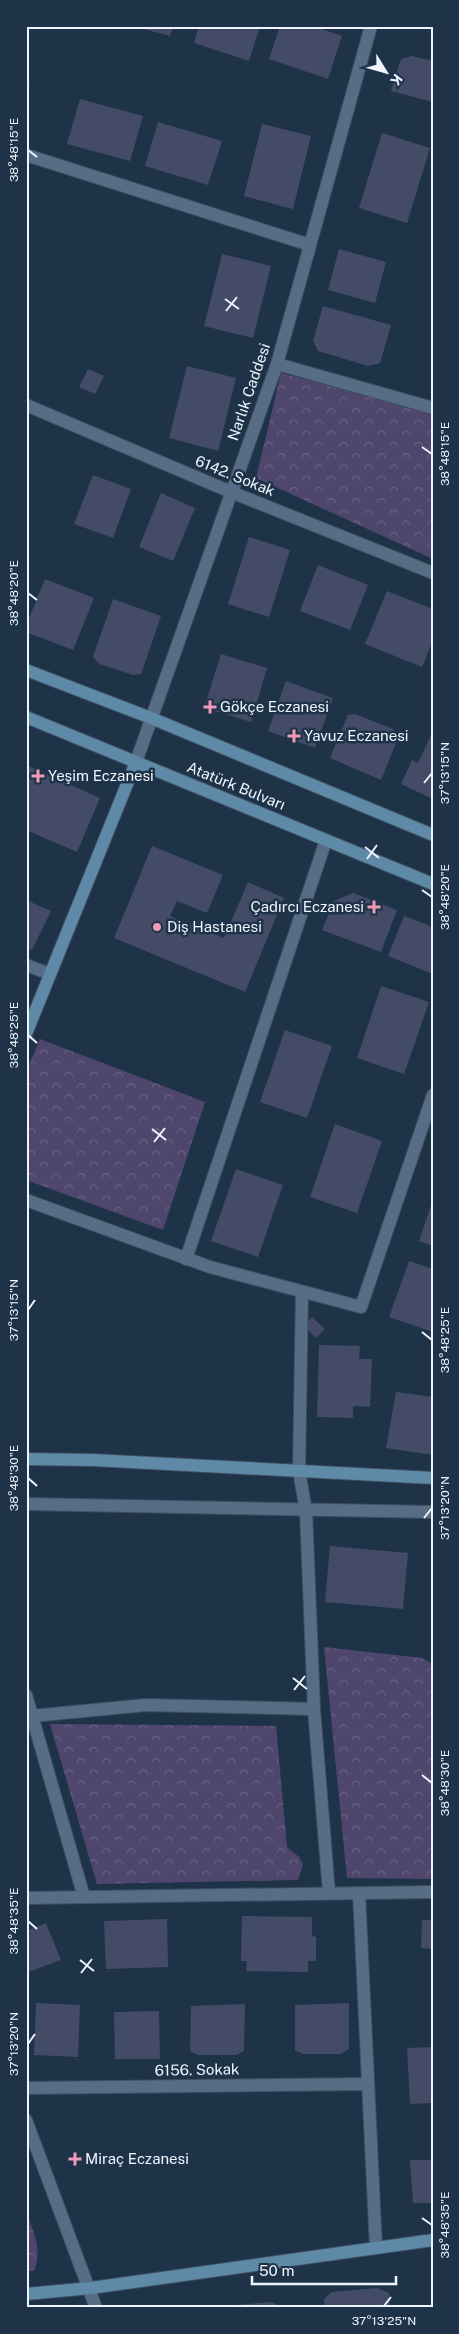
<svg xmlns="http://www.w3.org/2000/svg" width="459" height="2334" viewBox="0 0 459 2334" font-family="'Public Sans',sans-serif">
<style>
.park{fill:url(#park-crowns)}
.building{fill:#444b67}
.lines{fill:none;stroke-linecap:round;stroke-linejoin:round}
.street-casing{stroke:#3e4f60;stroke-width:14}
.secondary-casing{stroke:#3e4f60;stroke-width:14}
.street{stroke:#576d86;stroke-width:12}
.secondary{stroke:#5e89a7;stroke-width:12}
.ticks{fill:none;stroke:#eef5fe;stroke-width:2}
.poi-dot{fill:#ef9ab8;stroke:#1e3348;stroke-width:2}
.labels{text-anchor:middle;stroke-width:5;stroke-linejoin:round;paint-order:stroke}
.street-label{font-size:15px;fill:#eef5fe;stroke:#1e3348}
.poi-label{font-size:15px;fill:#eef5fe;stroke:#1e3348;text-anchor:start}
.neatline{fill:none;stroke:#eef5fe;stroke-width:2}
.ticks-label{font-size:12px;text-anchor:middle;fill:#eef5fe}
</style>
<defs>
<pattern id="park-crowns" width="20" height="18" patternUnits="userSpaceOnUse" patternTransform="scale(1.25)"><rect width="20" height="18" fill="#4f466e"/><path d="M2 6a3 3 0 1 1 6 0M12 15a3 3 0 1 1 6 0" fill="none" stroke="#696184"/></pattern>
</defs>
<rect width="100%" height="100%" fill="#1e3348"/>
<g class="park">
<path d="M281,373L433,413V559L256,478Z"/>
<path d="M40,1039L205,1102L163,1230L26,1180V1072Z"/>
<path d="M324,1647L422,1658L433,1664V1879L347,1878Z"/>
<path d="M50,1724L276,1726L287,1847L299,1857L303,1865L298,1880L97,1884Z"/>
<path d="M26,2211C33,2232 43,2249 34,2271H26Z"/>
</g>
<g class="building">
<path d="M132,26H173L170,36Z"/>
<path d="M199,26H260L249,61L194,43Z"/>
<path d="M280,26H313L342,36L328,79L269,59Z"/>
<path d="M412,56L433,61V102L391,91L401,59Z"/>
<path d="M26,81L30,83L27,94H26Z"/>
<path d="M80,99L143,116L130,161L67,144Z"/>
<path d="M158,122L222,141L208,185L145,166Z"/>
<path d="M262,124L311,136L293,209L244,196Z"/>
<path d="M382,133L430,148L407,223L359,208Z"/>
<path d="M339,249L386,262L375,303L328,290Z"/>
<path d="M222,254L271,266L253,338L204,326Z"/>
<path d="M323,306L391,325L380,363L368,366L318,351L313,341Z"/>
<path d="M187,366L236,378L218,451L169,438Z"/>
<path d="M88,369L104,376L95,394L79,387Z"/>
<path d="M93,475L131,489L113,538L74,524Z"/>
<path d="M161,493L195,508L173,561L139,547Z"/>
<path d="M249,537L290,550L269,617L228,604Z"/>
<path d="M318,565L368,585L350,630L300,611Z"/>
<path d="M45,579L94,598L73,650L26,632V626Z"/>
<path d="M387,591L433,609V640L422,667L365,644Z"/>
<path d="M113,599L161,616L141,674L133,675L99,664L93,657Z"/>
<path d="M221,654L267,668L251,722L204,708Z"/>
<path d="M286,681L333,698L315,748L268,731Z"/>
<path d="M355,714L393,729L399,736L381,780L330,758L348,715Z"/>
<path d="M431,735L433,736V799L401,784L412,760L418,763Z"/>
<path d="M28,766L100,798L77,852L26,830Z"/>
<path d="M152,846L223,875L207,913L177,901L170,916L224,938L248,882L284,898L245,992L114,938Z"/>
<path d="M353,893L397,910L381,952L322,930L334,901Z"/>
<path d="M26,900L51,911L32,950L26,947Z"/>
<path d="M404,916L433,927V974L388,956Z"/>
<path d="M381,986L429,1002L404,1074L357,1058Z"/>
<path d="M285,1030L332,1046L307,1118L260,1102Z"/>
<path d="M335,1124L382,1141L357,1213L310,1197Z"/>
<path d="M236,1169L283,1185L258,1257L211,1241Z"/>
<path d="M432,1202H433V1246L419,1241Z"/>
<path d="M409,1261L433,1269V1332L389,1317Z"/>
<path d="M312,1317L325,1329L316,1338L304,1326Z"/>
<path d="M319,1345L360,1346L359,1359H372L370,1407L353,1406V1418L317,1417Z"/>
<path d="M396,1392L433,1397V1455L386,1448Z"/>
<path d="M330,1546L408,1553L403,1609L325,1602Z"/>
<path d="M242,1916L312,1917V1936L316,1937V1961H308V1972L246,1971L247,1961H241Z"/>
<path d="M167,1919L168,1967L106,1969L104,1921Z"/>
<path d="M422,1920H433V1949L421,1948Z"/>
<path d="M46,1923L61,1960L26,1973V1931Z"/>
<path d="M36,2003L80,2005L78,2057L34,2055Z"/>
<path d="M349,2003V2049L341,2054H303L295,2050V2005Z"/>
<path d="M245,2004L244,2051L236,2055H198L190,2051L191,2006Z"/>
<path d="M159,2011L160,2059H115L114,2012Z"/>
<path d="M433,2047V2103L410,2104L407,2048Z"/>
<path d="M410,2160H433V2203H413Z"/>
<path d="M377,2288L389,2293L390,2308H325L324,2299L331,2292Z"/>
<path d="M271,2302L285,2308H223L225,2306Z"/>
</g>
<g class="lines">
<defs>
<g id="street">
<path d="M26,155L310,245"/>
<path d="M277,364L433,408"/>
<path d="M26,405L231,492L433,573"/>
<path d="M136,762L277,364L371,26"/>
<path d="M26,965L50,974"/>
<path d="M26,1200L210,1267L361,1307L433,1095"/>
<path d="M186,1259L326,840"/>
<path d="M302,1292L299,1471L306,1511L314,1709L329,1893"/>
<path d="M26,1504L433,1512"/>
<path d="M26,1695L84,1897"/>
<path d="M32,1716L146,1705L314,1709"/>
<path d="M359,1893L376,2248"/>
<path d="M26,1898L433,1892"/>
<path d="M26,2088L368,2084"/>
<path d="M26,2120L96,2308"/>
</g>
<g id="secondary">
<path d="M26,670L151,718L433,835"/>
<path d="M26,717L433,884"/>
<path d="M26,1034L136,762"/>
<path d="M26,1459L93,1460L433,1478"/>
<path d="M26,2294L91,2288L433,2240"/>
</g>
</defs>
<use href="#street" class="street-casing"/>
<use href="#secondary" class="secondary-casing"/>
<use href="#street" class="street"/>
<use href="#secondary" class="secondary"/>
</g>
<path class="ticks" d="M28,150L37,157M225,299L239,309M226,311L237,297M422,447L432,454M28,593L37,600M424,783L432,773M365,847L379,858M367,859L377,845M422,890L432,897M28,1035L37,1043M152,1129L166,1140M154,1142L165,1128M28,1310L35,1300M422,1332L432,1340M28,1478L37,1486M424,1518L432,1508M293,1678L307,1689M294,1690L305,1676M422,1775L432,1783M28,1921L37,1929M80,1960L94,1971M81,1973L92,1959M28,2044L35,2034M422,2218L432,2225M384,2306L391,2297"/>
<g class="poi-dot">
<path d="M207.5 699.5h5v5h5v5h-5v5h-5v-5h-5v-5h5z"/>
<path d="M291.5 728.5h5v5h5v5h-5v5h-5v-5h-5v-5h5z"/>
<path d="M35.5 768.5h5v5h5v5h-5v5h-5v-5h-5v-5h5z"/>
<path d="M371.5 899.5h5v5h5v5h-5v5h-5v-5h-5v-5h5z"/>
<circle cx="157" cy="927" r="5"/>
<path d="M72.5 2151.5h5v5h5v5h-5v5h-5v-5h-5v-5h5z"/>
</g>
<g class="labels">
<g class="street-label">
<text transform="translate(249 392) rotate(-71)" y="5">Narlık Caddesi</text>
<text transform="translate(235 476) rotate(22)" y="5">6142. Sokak</text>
<text transform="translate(236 786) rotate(22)" y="5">Atatürk Bulvarı</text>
<text transform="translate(197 2070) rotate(-1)" y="5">6156. Sokak</text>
</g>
<g class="poi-label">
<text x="220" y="712">Gökçe Eczanesi</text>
<text x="304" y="741">Yavuz Eczanesi</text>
<text x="48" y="781">Yeşim Eczanesi</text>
<text x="364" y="912" text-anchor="end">Çadırcı Eczanesi</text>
<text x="167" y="932">Diş Hastanesi</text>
<text x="85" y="2164">Miraç Eczanesi</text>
</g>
</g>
<rect width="459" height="2334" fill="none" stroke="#1e3348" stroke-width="55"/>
<g transform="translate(386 72) rotate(127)" stroke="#1e3348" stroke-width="4" paint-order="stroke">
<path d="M0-4L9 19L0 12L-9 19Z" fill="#eef5fe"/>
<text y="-8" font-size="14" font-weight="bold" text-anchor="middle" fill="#eef5fe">K</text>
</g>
<path d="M252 2276v8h144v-8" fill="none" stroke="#eef5fe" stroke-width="2.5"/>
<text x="259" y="2276" font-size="15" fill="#eef5fe" stroke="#1e3348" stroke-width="4" paint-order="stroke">50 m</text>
<rect x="28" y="28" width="404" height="2278" class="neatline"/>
<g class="ticks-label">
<text transform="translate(14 150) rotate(-90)" y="4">38°48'15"E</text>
<text transform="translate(445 454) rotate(-90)" y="4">38°48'15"E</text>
<text transform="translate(14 593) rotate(-90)" y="4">38°48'20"E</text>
<text transform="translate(445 773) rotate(-90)" y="4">37°13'15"N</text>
<text transform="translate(445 897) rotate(-90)" y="4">38°48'20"E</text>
<text transform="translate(14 1035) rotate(-90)" y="4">38°48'25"E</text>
<text transform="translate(14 1310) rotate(-90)" y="4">37°13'15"N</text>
<text transform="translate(445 1340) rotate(-90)" y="4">38°48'25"E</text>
<text transform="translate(14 1478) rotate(-90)" y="4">38°48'30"E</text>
<text transform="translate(445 1508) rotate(-90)" y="4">37°13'20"N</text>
<text transform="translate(445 1783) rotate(-90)" y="4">38°48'30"E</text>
<text transform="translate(14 1921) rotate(-90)" y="4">38°48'35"E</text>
<text transform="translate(14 2044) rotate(-90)" y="4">37°13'20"N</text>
<text transform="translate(445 2225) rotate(-90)" y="4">38°48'35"E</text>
<text x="384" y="2325">37°13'25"N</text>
</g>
</svg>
